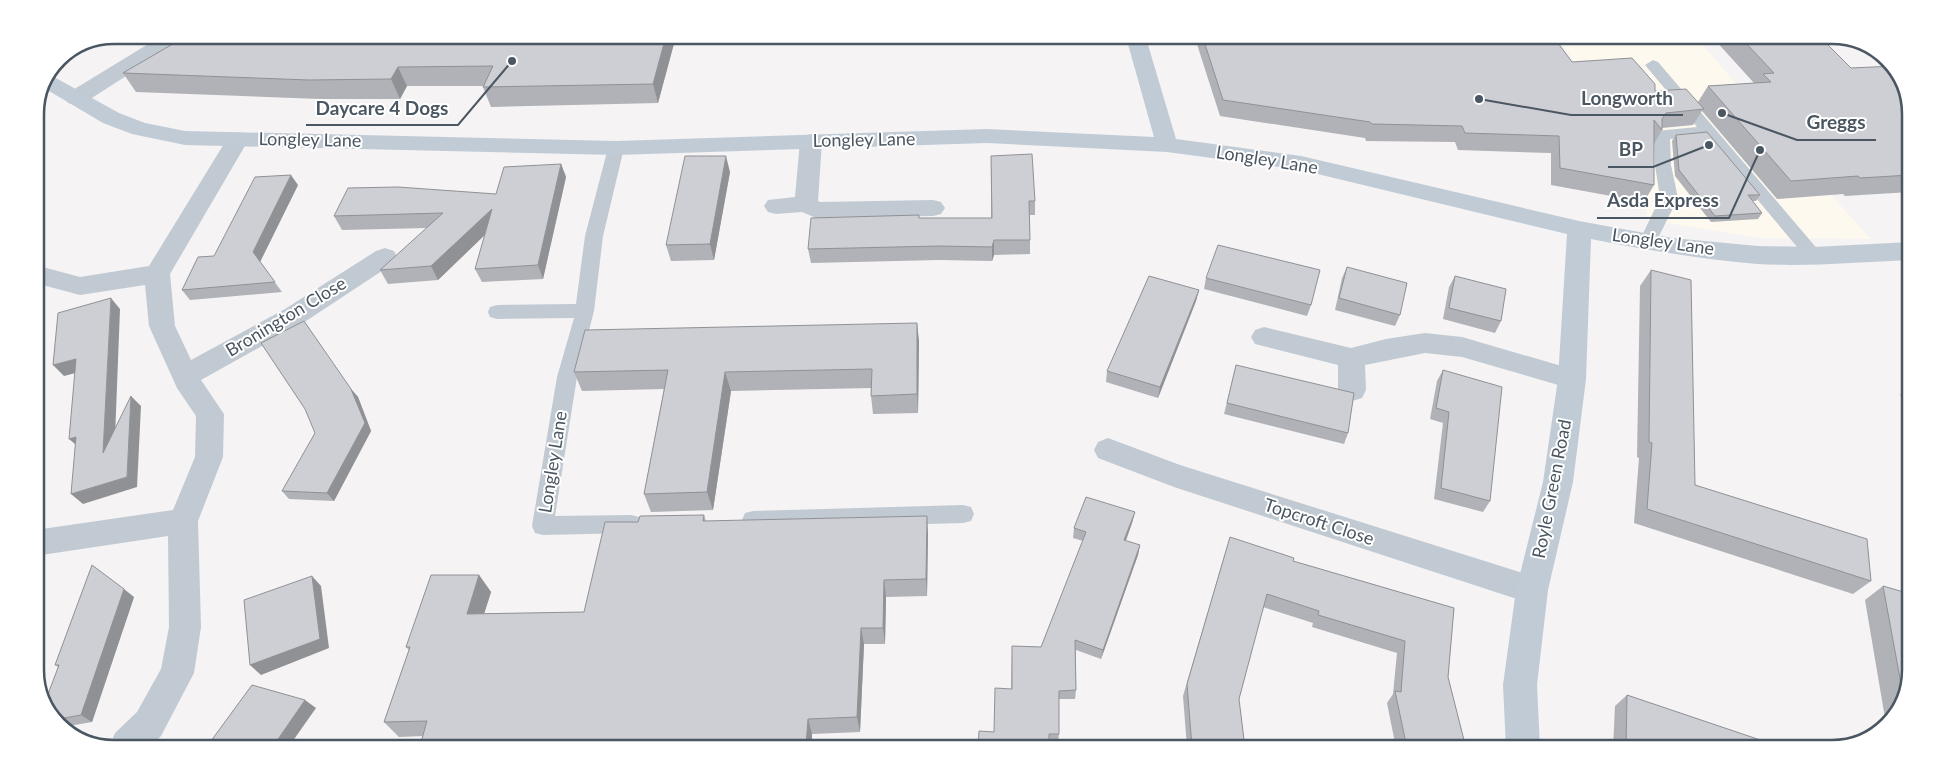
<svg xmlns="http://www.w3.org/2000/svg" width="1946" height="784" viewBox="0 0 1946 784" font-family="Lato,sans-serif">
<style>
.commercial{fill:#fdf9ef}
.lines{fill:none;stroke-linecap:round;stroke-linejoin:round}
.lane{fill:#c1cad2;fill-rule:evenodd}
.street{fill:#c1cad2;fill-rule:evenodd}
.secondary{fill:#c1cbd6;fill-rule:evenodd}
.wall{fill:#b0b2b7}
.shaded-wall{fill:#909195}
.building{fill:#cdcfd5;stroke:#909195}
.labels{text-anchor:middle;stroke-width:4;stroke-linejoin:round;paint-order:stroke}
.street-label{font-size:18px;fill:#4a5661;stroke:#fff}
.rim{fill:none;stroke:#4a5661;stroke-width:2.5}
.leader{fill:none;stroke:#4a5661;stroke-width:2}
.callout-dot{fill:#4a5661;stroke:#fff;stroke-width:2}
.callout-label{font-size:19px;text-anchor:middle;font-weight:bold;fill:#4a5661;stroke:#fff;stroke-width:4;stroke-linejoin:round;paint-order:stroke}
</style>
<rect width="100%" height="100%" fill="#f5f3f3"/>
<path class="commercial" d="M1603,39H1698L1749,99L1746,102L1871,239L1760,238L1648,220L1644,202V160L1560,41Z"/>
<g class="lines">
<g class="lane">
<path d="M1653,60L1658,62L1820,252L1823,256L1820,260L1814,262L1808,260L1704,136L1670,139L1671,165L1678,198L1654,246L1648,248L1642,246L1639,242L1660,198L1655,165L1654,135L1656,131L1697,127L1645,65Z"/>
<path d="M616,143L622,144L624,148L603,236L594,311L577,377L555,516L631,515L639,517L642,524L639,531L631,533L543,535L535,533L532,526L557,377L574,318L497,319L490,317L488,312L490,307L497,305L576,304L585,236L608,148L610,144Z"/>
<path d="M963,505L971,507L974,514L971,521L963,523L753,529L745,527L742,520L745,513L753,511Z"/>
</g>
<g class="street">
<path d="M163,35H187L184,39L84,103L76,105L68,103L65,98L68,93Z"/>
<path d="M238,132L246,134L249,139L170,274L175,326L191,360L285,309L376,251L385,248L394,251L397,257L394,263L303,323L201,380L224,414L223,457L198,521L201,627L194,673L161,736L152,745H110L115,733L137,712L161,669L169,627L168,536L35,556V530L173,510L195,457L196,416L177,388L149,326L145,285L80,295L35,283V265L80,277L149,266L230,134Z"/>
<path d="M811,134L819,136L822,141L818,201L820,202L933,200L941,202L945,208L941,214L933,216L816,218L802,212L776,214L768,212L764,206L768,200L795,197L800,141L803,136Z"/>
<path d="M1264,327L1351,348L1386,339L1425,333L1462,337L1582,372L1586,379L1582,386L1572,389L1462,357L1425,353L1365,365L1366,390L1362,398L1352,401L1342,398L1338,390V365L1255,344L1251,337L1255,330Z"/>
<path d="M1108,438L1180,465L1532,576L1543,580L1548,590L1543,600L1532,604L1174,487L1098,458L1094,450L1098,442Z"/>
</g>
<path class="secondary" d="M1126,37L1146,38L1176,139L1301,156L1579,221L1672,238L1758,246L1814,247L1910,242V260C1859,262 1808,267 1757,264C1701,259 1646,250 1591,239L1586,379L1573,482L1548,590L1537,685L1540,748H1506L1503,685L1516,590L1543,482L1558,379L1567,234L1301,170L1167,152L987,143L616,155L185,145L132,134L103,123L44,88L50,75L54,77L119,113L145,123L185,131L616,141L987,129L1154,137Z"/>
</g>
<g class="wall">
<path d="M676,36L658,103L491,107L483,87L484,86H407L400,99H320L136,92L123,73Z"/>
<path d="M1195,38H1287L1327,43L1572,62L1655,91L1698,102L1708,86L1754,83L1714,39H1822L1851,68L1911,108L1910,192L1845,196L1843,194L1777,199L1702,111L1693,125L1662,128V130L1654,144V185L1644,202L1551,185V153L1458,150L1455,142L1366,141L1365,138L1220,116Z"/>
<path d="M1676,135L1760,195L1756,201H1752L1762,213L1758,219L1711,222L1675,176L1672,141Z"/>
<path d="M991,156L1035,201V215H1029L1030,240V254L994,255L992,261L939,260L811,263L808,249L919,218H991Z"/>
<path d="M561,164L566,177L543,279L482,282L475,269L485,235L438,280L388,284L380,270L427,228L342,230L334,216L496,194Z"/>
<path d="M730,172L714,260L671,261L666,245Z"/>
<path d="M298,185L260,262L282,292L190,300L182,290L214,256Z"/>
<path d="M1347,267L1400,315L1395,326L1335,310L1342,278Z"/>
<path d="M1651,270L1695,485L1871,581L1853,594L1634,523L1639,458L1637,457L1640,286Z"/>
<path d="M1455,276L1501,321L1495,333L1443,319L1449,287Z"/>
<path d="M1206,278L1311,305L1307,316L1204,289Z"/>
<path d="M1199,290L1196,301L1158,398L1106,382L1107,371Z"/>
<path d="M917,323L919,342L918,413L873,414L871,396V388L731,391L713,510L651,512L644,494L664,389L582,391L574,372Z"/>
<path d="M1236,365L1348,433L1344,444L1224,414Z"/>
<path d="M1443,370L1490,501L1483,512L1434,499L1443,423L1430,419L1437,381Z"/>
<path d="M1909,387V409L1900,395Z"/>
<path d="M351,389L358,397L371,431L334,501L289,499L282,491Z"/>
<path d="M1135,512L1132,523L1126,541L1140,545L1138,555L1101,659L1076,650V690L1075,699H1059V734L1058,743H1049L994,732L1011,689L1012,646L1041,647L1083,541L1073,538L1074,528Z"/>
<path d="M704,515L706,521L928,533L927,596L886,597L885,644H864L860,732L812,734V747L420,746L423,736L399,737L384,722L409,650L406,647L479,575L491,592L484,614L584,612L638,522Z"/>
<path d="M1230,537L1293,561L1454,608L1448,677L1466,748H1396L1387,703L1393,694L1397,653L1312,627L1313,623L1263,607L1239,699L1245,748L1187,747L1183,696L1226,550Z"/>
<path d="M1883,586L1907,696L1886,724L1865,600Z"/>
<path d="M134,597L92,722L63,727L51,719L58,667L55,665Z"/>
<path d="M1627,695L1787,749L1613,748L1615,706Z"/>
</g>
<g class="shaded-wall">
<path d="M666,36H676L658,103L653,84Z"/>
<path d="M398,67L407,86L400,99L391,79Z"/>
<path d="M726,156L730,172L714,260L710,244Z"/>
<path d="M561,164L566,177L543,279L538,265Z"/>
<path d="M291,175L298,185L260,262L253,252Z"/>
<path d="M492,209L498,222L438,280L431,266Z"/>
<path d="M994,240V255L992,261V247Z"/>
<path d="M1199,290L1196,301L1158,398L1160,387Z"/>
<path d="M111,298L120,309L114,463L103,453Z"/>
<path d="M917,323L919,342L918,413L917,394Z"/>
<path d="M76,359L87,370L64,376L53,365Z"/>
<path d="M725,372L731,391L713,510L707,492Z"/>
<path d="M351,389L358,397L371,431L334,501L327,493Z"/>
<path d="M131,396L141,406L137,487L83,504L71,494L127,477Z"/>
<path d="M76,437L81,449L69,439Z"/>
<path d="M1135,512L1132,523L1122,550L1124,540Z"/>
<path d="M927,516L928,533L927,596L926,579Z"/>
<path d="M1140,545L1138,555L1101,659L1103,650Z"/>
<path d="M479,575L491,592L479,630L467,614Z"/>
<path d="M312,576L321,586L329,648L261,675L250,665Z"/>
<path d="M884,580L886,597L885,644L883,628Z"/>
<path d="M124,589L134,597L92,722L81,715Z"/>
<path d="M861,628L864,644L860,732L857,717Z"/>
<path d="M305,700L316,708L290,745H274Z"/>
<path d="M808,719L812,734V747L806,746Z"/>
</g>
<g class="building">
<path d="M188,35L666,36L653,84L483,87L493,66L398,67L391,79L309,80L123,73Z"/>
<path d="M1203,38H1287L1327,43L1410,38L1555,39L1572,62L1632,58L1655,84V91L1686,89L1704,109L1666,113L1662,119V130L1654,120V185L1560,168L1559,136L1465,133L1462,126L1372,124L1370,122L1223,100Z"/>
<path d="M1742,39H1822L1851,68L1895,66L1911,108L1910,175L1860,178L1858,176L1791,181L1708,86L1771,82L1763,74L1774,73Z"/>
<path d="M1707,132L1760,195H1748L1762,213L1715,216L1679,170L1676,135Z"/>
<path d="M1032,154L1035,201H1029L1030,240H994L992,247L939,246L808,249L811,218L919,215V218H992L991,156Z"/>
<path d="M685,156H726L710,244L666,245Z"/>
<path d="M561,164L538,265L475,269L492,209L431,266L380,270L443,213L334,216L348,188L398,187L496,194L504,167Z"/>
<path d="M291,175L253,252L275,282L182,290L198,257L214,256L255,177Z"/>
<path d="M1218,245L1320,270L1311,305L1206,278Z"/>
<path d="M1347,267L1407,283L1400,315L1339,298Z"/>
<path d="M1651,270L1691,280L1695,485L1867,539L1871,581L1647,509L1652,443L1649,442Z"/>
<path d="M1149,276L1199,290L1160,387L1107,371Z"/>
<path d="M1455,276L1506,289L1501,321L1449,308Z"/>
<path d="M111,298L103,453L131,396L127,477L71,494L76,437L69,439L76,359L53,365L58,313Z"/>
<path d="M304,321L351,389L365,423L327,493L282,491L315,433L305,409L261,343Z"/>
<path d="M917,323V394L871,396L872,369L725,372L707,492L644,494L668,370L574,372L585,330Z"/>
<path d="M1236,365L1354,393L1348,433L1227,403Z"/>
<path d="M1443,370L1502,387L1490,501L1441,488L1449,412L1436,408Z"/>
<path d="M1086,497L1135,512L1124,540L1140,545L1103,650L1075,640L1076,690L1059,691V734H1049V747H978L979,731L994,732L995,688L1012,689V646L1041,647L1086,532L1074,528Z"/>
<path d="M704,515L703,521L927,516L926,579L884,580L883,628H861L857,717L808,719L806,746H420L427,721L384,722L410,647H406L431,575H479L467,614L584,612L605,522H638L640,516Z"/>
<path d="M1230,537L1294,558L1293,561L1454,608L1448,677L1466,748H1407L1395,691L1401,692L1405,641L1318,615L1319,611L1267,594L1239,699L1245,748L1192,747L1187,684Z"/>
<path d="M92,565L124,589L81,715L53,720L51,719L45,702L59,665H55Z"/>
<path d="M312,576L320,639L250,665L244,600Z"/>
<path d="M1883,586L1907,593V696L1904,700Z"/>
<path d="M252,685L305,700L274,745H208Z"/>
<path d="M1627,695L1787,749L1626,748Z"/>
</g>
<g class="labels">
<g class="street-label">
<text transform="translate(310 140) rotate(1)" y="6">Longley Lane</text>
<text transform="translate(864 140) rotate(-1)" y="6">Longley Lane</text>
<text transform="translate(1267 160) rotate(9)" y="6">Longley Lane</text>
<text transform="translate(1663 242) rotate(8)" y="6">Longley Lane</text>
<text transform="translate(286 317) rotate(-31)" y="6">Bronington Close</text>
<text transform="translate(553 462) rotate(-81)" y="6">Longley Lane</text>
<text transform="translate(1552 489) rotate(-79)" y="6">Royle Green Road</text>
<text transform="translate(1319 522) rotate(18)" y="6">Topcroft Close</text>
</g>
</g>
<path d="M0 0H1946V784H0ZM114 44H1832A70 70 0 0 1 1902 114V670A70 70 0 0 1 1832 740H114A70 70 0 0 1 44 670V114A70 70 0 0 1 114 44Z" fill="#fff" fill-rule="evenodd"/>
<path class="rim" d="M114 44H1832A70 70 0 0 1 1902 114V670A70 70 0 0 1 1832 740H114A70 70 0 0 1 44 670V114A70 70 0 0 1 114 44Z"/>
<path class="leader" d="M1479 99L1571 115H1683M512 61L458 125H306M1722 113L1797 140H1876M1709 145L1653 167H1608M1760 150L1729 218H1597"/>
<g class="callout-dot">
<circle cx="1479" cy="99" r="5"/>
<circle cx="512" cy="61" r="5"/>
<circle cx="1722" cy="113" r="5"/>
<circle cx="1709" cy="145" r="5"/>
<circle cx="1760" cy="150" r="5"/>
</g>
<g class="callout-label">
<text x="1627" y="105">Longworth</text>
<text x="382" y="115">Daycare 4 Dogs</text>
<text x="1836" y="129">Greggs</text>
<text x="1631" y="156">BP</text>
<text x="1663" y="207">Asda Express</text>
</g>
</svg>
